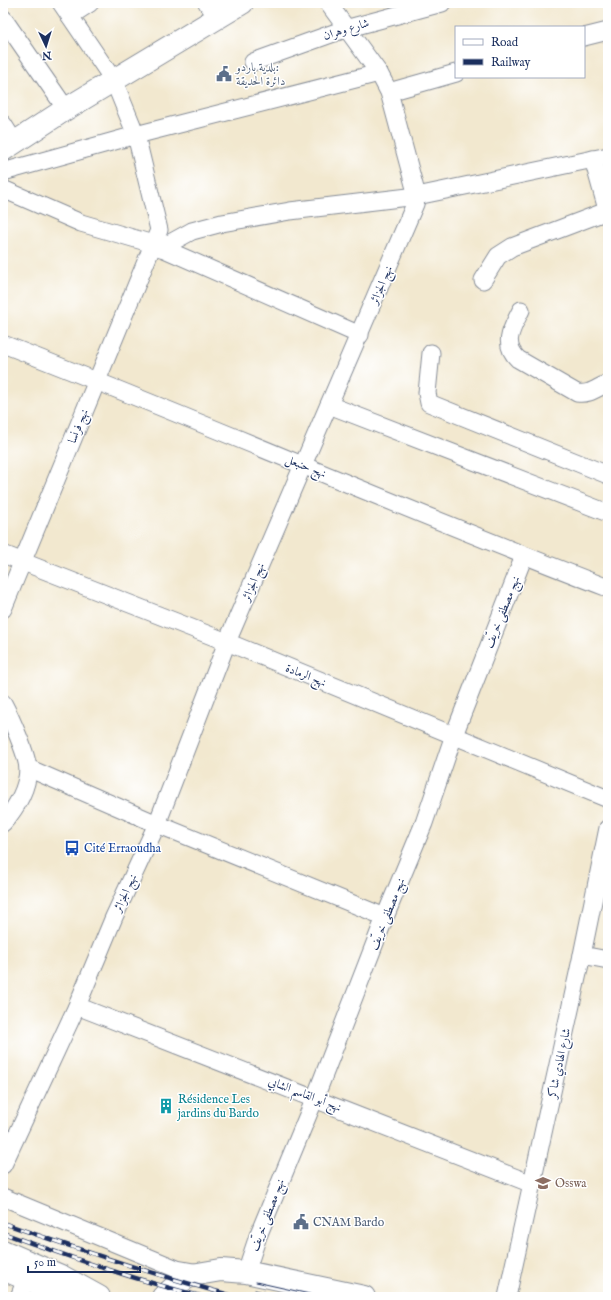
<svg xmlns="http://www.w3.org/2000/svg" width="611" height="1300" viewBox="0 0 611 1300" font-family="'IM FELL English',Amiri,serif">
<style>
.lines{fill:none;stroke-linecap:round;stroke-linejoin:round}
.street-casing{stroke:#868c96;stroke-width:19}
.secondary-casing{stroke:#868c96;stroke-width:24}
.primary-casing{stroke:#868c96;stroke-width:24}
.street{stroke:#fff;stroke-width:17}
.secondary{stroke:#fff;stroke-width:22}
.primary{stroke:#fff;stroke-width:22}
.tram{stroke:#1b2f5e;stroke-width:1}
.rail-casing{stroke:#1b2f5e;stroke-width:4.5}
.rail{stroke:#fff;stroke-width:3;stroke-dasharray:9;stroke-linecap:butt}
.labels{text-anchor:middle;stroke-width:3;stroke-linejoin:round;paint-order:stroke}
.street-label{font-size:12px;fill:#1b2f5e;stroke:#fff}
.service-label{font-size:12px;fill:#4e5e75;stroke:#fff;text-anchor:start}
.transit-label{font-size:12px;fill:#164399;stroke:#fff;text-anchor:start}
.culture-label{font-size:12px;fill:#0d838f;stroke:#fff;text-anchor:start}
.education-label{font-size:12px;fill:#785e54;stroke:#fff;text-anchor:start}
</style>
<rect width="100%" height="100%" fill="#fff"/>
<filter id="ink" filterUnits="userSpaceOnUse"><feTurbulence type="fractalNoise" baseFrequency=".025" numOctaves="2"/><feDisplacementMap in="SourceGraphic" scale="8" xChannelSelector="R" yChannelSelector="G"/><feConvolveMatrix kernelMatrix="1 2 1 2 8 2 1 2 1" color-interpolation-filters="sRGB"/></filter>
<filter id="wash" filterUnits="userSpaceOnUse"><feTurbulence type="fractalNoise" baseFrequency=".012" numOctaves="4" result="noise"/><feDisplacementMap in="SourceGraphic" scale="16" xChannelSelector="R" yChannelSelector="G"/><feGaussianBlur stdDeviation="0.9" result="paint"/><feColorMatrix in="noise" values="0 0 0 0 0 0 0 0 0 0 0 0 0 0 0 0 0 1.4 0 .05"/><feComposite in="paint" operator="in"/></filter>
<g filter="url(#wash)">
<rect width="100%" height="100%" fill="#f2e8cf"/>
</g>
<g filter="url(#ink)">
<g class="lines">
<defs>
<g id="street">
<path d="M207,3L218,18"/>
<path d="M70,16L90,3"/>
<path d="M3,18L66,109"/>
<path d="M584,37L608,31"/>
<path d="M253,62L345,29L442,3"/>
<path d="M389,92L456,73"/>
<path d="M3,124L15,143"/>
<path d="M593,159L608,213"/>
<path d="M3,172L136,135L379,73"/>
<path d="M3,189L81,223L153,244L360,335"/>
<path d="M161,248L192,231L222,223L290,211L417,196L608,156"/>
<path d="M483,280L498,256L512,247L607,211"/>
<path d="M521,310C513,327 501,343 518,359L577,393C590,395 596,388 608,383"/>
<path d="M3,344C206,423 405,510 608,588"/>
<path d="M431,353L427,393L429,403L608,475"/>
<path d="M329,405L608,513"/>
<path d="M3,554L227,642L608,799"/>
<path d="M3,609L159,230L136,135L114,81L61,3"/>
<path d="M3,703C10,716 28,756 28,770C27,790 16,808 3,823"/>
<path d="M28,768L157,824L385,917"/>
<path d="M582,955L608,960"/>
<path d="M77,1006L532,1184"/>
<path d="M3,1165L77,1006L114,917L157,824L227,642L415,204L417,196L389,92L379,73L328,3"/>
<path d="M3,1197L177,1269L199,1273"/>
<path d="M246,1272L258,1236L315,1098L385,917L424,823L454,735L524,556"/>
<path d="M19,1297L26,1279"/>
<path d="M507,1297L582,955L608,828"/>
</g>
<g id="secondary">
<path d="M3,150L66,109L242,3"/>
<path d="M163,1297L180,1282L192,1275L221,1270L246,1272L364,1297"/>
</g>
<g id="primary">
<path d="M3,1251L61,1276L99,1297"/>
<path d="M3,1269L69,1297"/>
</g>
</defs>
<use href="#street" class="street-casing"/>
<use href="#secondary" class="secondary-casing"/>
<use href="#primary" class="primary-casing"/>
<use href="#street" class="street"/>
<use href="#secondary" class="secondary"/>
<use href="#primary" class="primary"/>
<g class="tram">
<path d="M256,1282L323,1297"/>
<path d="M255,1290L285,1297"/>
</g>
<defs>
<g id="rail">
<path d="M3,1223C80,1250 157,1276 237,1297"/>
<path d="M3,1233C69,1257 135,1280 204,1297"/>
</g>
</defs>
<use href="#rail" class="rail-casing"/>
<use href="#rail" class="rail"/>
</g>
</g>
<defs>
<symbol id="civic-bare" viewBox="-9 -9 18 18"><path d="M-.6-6.5H3V-4.5H.6V-3L4-1V1h2V6H-6V1h2V-1L-.6-3ZM-1.2 2.5V6h2.4V2.5Z" fill="#5c6f8a" stroke="#fff" stroke-width="2.5" paint-order="stroke"/></symbol>
<symbol id="bus-bare" viewBox="-9 -9 18 18"><path d="M-5-6H5V4H4V6H2V4H-2V6H-4V4H-5ZM-3.5-4V0h7V-4ZM-3.5 1.2v1.5H-2V1.2ZM2 1.2v1.5H3.5V1.2Z" fill="#1a4fb4" stroke="#fff" stroke-width="2.5" paint-order="stroke"/></symbol>
<symbol id="building-bare" viewBox="-9 -9 18 18"><path d="M-4-6H4V6H1V3H-1V6H-4ZM-2.5-4.3h1.7v1.8h-1.7ZM.8-4.3h1.7v1.8H.8ZM-2.5-1h1.7V.8h-1.7ZM.8-1h1.7V.8H.8Z" fill="#0f9aa8" stroke="#fff" stroke-width="2.5" paint-order="stroke"/></symbol>
<symbol id="school-bare" viewBox="-9 -9 18 18"><path d="M0-5L7-2L0 1L-7-2ZM-4 1L0 2.5L4 1V4Q0 6-4 4Z" fill="#8d6e63" stroke="#fff" stroke-width="2.5" paint-order="stroke"/></symbol>
</defs>
<g fill-rule="evenodd">
<use href="#civic-bare" x="213" y="63" width="22" height="22"/>
<use href="#bus-bare" x="61" y="837" width="22" height="22"/>
<use href="#building-bare" x="155" y="1095" width="22" height="22"/>
<use href="#school-bare" x="532" y="1172" width="22" height="22"/>
<use href="#civic-bare" x="290" y="1211" width="22" height="22"/>
</g>
<g class="labels">
<g class="street-label">
<text transform="translate(346 29) rotate(-17)" y="4">شارع وهران</text>
<text transform="translate(381 285) rotate(-67)" y="4">نهج الجزائر</text>
<text transform="translate(78 426) rotate(-68)" y="4">نهج فرنسا</text>
<text transform="translate(306 466) rotate(22)" y="4">نهج حنبعل</text>
<text transform="translate(253 582) rotate(-67)" y="4">نهج الجزائر</text>
<text transform="translate(502 612) rotate(-68)" y="4">نهج مصطفى خريّف</text>
<text transform="translate(306 675) rotate(22)" y="4">نهج الرمادة</text>
<text transform="translate(125 893) rotate(-65)" y="4">نهج الجزائر</text>
<text transform="translate(387 914) rotate(-68)" y="4">نهج مصطفى خريّف</text>
<text transform="translate(559 1063) rotate(-78)" y="4">شارع الهادي شاكر</text>
<text transform="translate(305 1094) rotate(21)" y="4">نهج أبو القاسم الشابي</text>
<text transform="translate(267 1215) rotate(-69)" y="4">نهج مصطفى خريّف</text>
</g>
<g class="service-label">
<text x="236" y="71">بلدية باردو:<tspan x="236" dy="14">دائرة الحديقة</tspan></text>
<text x="313" y="1226">CNAM Bardo</text>
</g>
<g class="transit-label">
<text x="84" y="852">Cité Erraoudha</text>
</g>
<g class="culture-label">
<text x="178" y="1103">Résidence Les<tspan x="178" dy="14">jardins du Bardo</tspan></text>
</g>
<g class="education-label">
<text x="555" y="1187">Osswa</text>
</g>
</g>
<rect width="611" height="1300" fill="none" stroke="#fff" stroke-width="16"/>
<rect x="455" y="26" width="130" height="52" fill="#ffffff" stroke="#a4acbf"/>
<rect x="463" y="39" width="20" height="6" fill="#ffffff" stroke="#a4acbf"/>
<text x="491" y="46" font-size="12" fill="#1b2f5e">Road</text>
<rect x="463" y="59" width="20" height="6" fill="#1b2f5e" stroke="#a4acbf"/>
<text x="491" y="66" font-size="12" fill="#1b2f5e">Railway</text>
<g transform="translate(46 46) rotate(176)" stroke="#ffffff" stroke-width="3" paint-order="stroke">
<path d="M0-3L7 15L0 10L-7 15Z" fill="#1b2f5e"/>
<text y="-6" font-size="11" font-weight="bold" text-anchor="middle" fill="#1b2f5e">N</text>
</g>
<path d="M28 1266v6h112v-6" fill="none" stroke="#1b2f5e" stroke-width="2"/>
<text x="34" y="1266" font-size="12" fill="#1b2f5e" stroke="#ffffff" stroke-width="3" paint-order="stroke">50 m</text>
</svg>
